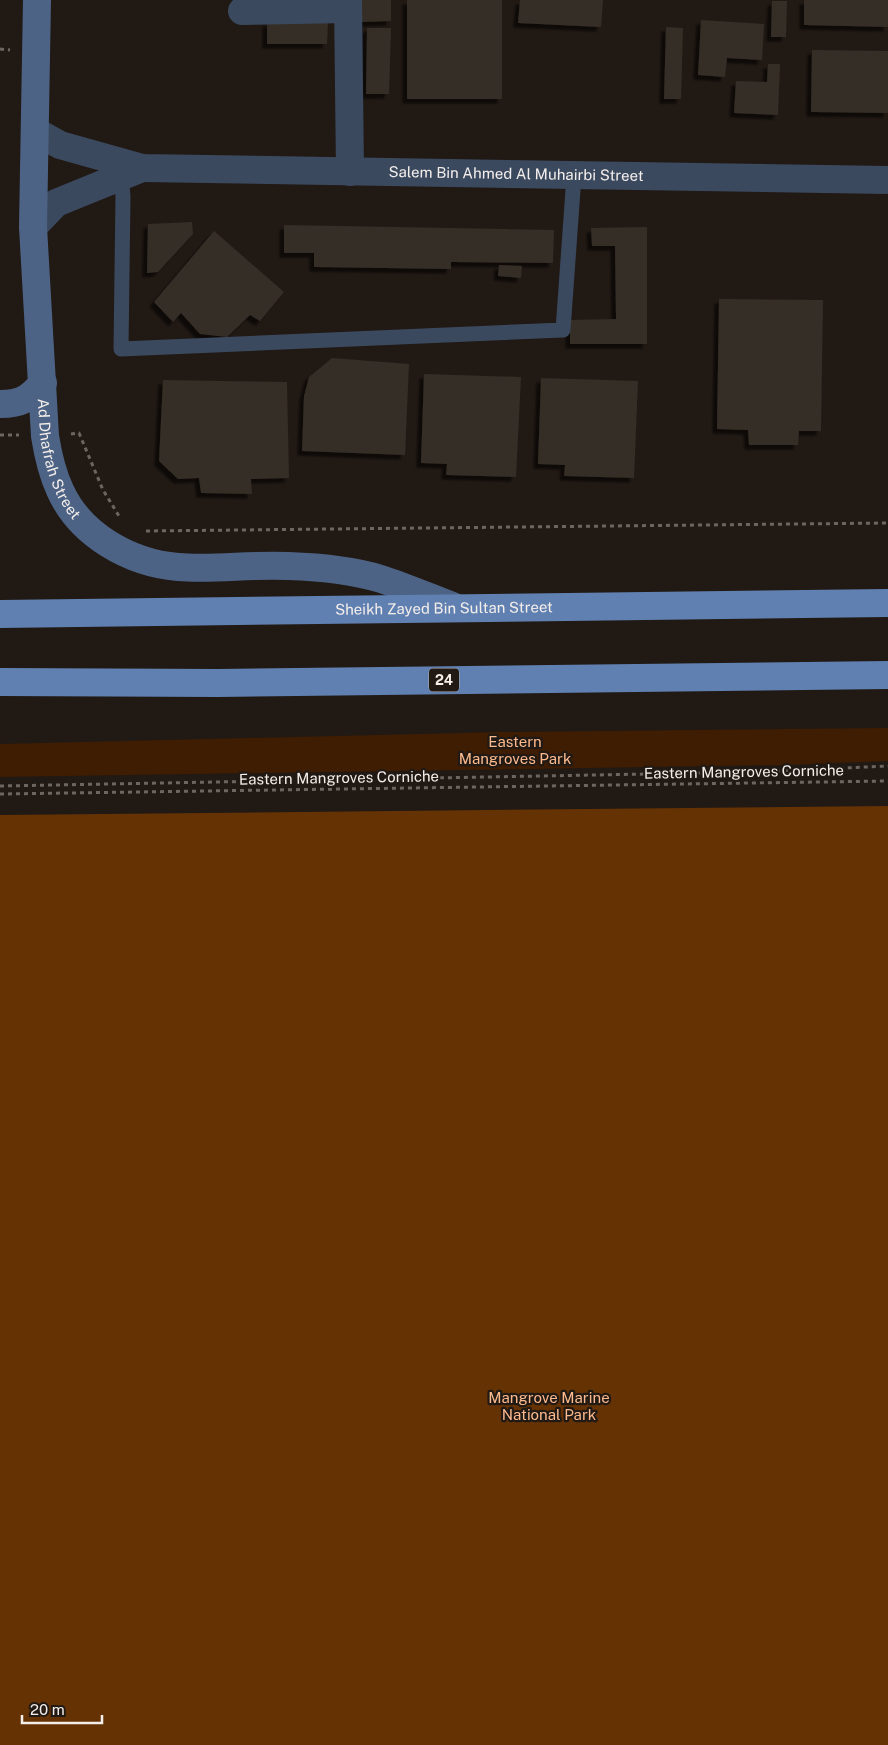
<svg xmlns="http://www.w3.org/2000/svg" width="888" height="1745" viewBox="0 0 888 1745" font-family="'Public Sans',sans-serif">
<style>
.green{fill:#3e1d03}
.water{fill:#653204}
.building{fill:#352d27;filter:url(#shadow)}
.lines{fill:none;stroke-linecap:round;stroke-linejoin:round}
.path{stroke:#6c6560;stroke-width:3;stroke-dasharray:4 4;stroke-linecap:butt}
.service{stroke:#3b495f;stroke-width:15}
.minor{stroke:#3b495f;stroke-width:28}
.secondary{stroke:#4d6385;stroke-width:28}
.trunk{stroke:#6080b1;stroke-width:28}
.labels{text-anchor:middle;stroke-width:4.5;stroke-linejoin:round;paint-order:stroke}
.shield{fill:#211914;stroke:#b5aeaa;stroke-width:1}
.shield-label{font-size:14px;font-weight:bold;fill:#f4eeeb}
.street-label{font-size:15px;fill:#f4eeeb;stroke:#211914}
.park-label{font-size:15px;fill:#fcba8e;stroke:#211914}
</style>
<defs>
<filter id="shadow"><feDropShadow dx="-4.5" dy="4.5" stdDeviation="1" flood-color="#0009"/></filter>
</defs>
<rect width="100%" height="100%" fill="#211914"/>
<path class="green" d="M888,728V761L788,765L0,777V744L501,732Z"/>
<path class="water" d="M888,806V1745H0V815Z"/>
<g class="building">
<path d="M362,0H391V21L362,22Z"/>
<rect x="407" y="0" width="95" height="99"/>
<path d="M520,0H603L601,27L518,23Z"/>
<path d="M804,0H888V27L804,25Z"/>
<path d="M772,1H787L786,37H771Z"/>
<path d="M701,20L764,24L762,60L727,58L725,77L698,75Z"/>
<path d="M267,22H328L327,44H267Z"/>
<path d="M666,27L683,28L681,99H664Z"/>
<path d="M367,28H391L389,94H366Z"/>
<path d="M812,50L888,51V113L811,112Z"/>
<path d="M768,64H780L778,115L734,113L736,81L767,82Z"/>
<path d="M192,222L193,234L158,272L147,273L148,224Z"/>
<path d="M284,225L554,230L553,263L451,262V269L314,267V253H284Z"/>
<path d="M647,227V344H570V320L616,319L615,246H592L591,228Z"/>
<path d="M214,231L284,292L260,321L250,315L227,337L200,334L181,313L173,322L154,302Z"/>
<path d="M499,265L522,266L521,278L498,276Z"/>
<path d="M719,299L823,300L821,431H799L798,445H749L748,430L717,429Z"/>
<path d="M332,358L409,364L405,455L302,451L304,396L309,377Z"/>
<path d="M424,374L521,377L516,477L446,475L447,464L421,463Z"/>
<path d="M541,378L638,381L634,478L564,476L565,465L538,464Z"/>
<path d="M163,380L287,382L289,478L251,479L252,494L201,493L199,478L178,479L159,461Z"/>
</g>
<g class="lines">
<g class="path">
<path d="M0,49L10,50"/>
<path d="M71,434L79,433L103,490L119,516"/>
<path d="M0,435H19"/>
<path d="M146,531L888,523"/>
<path d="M0,786L756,772L888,766"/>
<path d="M0,794L888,781"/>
</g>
<path class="service" d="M121,177L123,196L121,349L563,330L574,176"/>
<g class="minor">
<path d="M348,0L350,172"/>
<path d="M242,11L348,9"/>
<path id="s1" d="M35,131L60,145L142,168L888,180"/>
<path d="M33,227L56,203L142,168"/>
</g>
<g class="secondary">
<path id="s2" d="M37,0L33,227L45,436C48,455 52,473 60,490C80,535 130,563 178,567C214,570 251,564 288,566C318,567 352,570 381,579C406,587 431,598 455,607"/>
<path d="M0,404C21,404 29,399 43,383"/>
</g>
<g class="trunk">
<path id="s3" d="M0,614L888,603"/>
<path d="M0,682L218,683L888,675"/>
</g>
</g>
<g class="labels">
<rect class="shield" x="429" y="668.5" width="30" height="23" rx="4"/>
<g class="shield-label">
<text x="444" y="685">24</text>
</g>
<g class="street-label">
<text dy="5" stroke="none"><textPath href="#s1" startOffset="488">Salem Bin Ahmed Al Muhairbi Street</textPath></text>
<text dy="5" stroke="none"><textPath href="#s2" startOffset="462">Ad Dhafrah Street</textPath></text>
<text dy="5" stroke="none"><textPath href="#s3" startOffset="444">Sheikh Zayed Bin Sultan Street</textPath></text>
<text transform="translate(744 772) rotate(-1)" y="5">Eastern Mangroves Corniche</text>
<text transform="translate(339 778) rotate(-1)" y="5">Eastern Mangroves Corniche</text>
</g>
<g class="park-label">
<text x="515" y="747">Eastern<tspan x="515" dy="17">Mangroves Park</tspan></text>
<text x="549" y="1403">Mangrove Marine<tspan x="549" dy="17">National Park</tspan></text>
</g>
</g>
<path d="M22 1715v8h80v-8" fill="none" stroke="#f4eeeb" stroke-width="2.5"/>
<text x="30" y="1715" font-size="15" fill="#f4eeeb" stroke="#211914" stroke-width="4" paint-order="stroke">20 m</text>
</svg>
